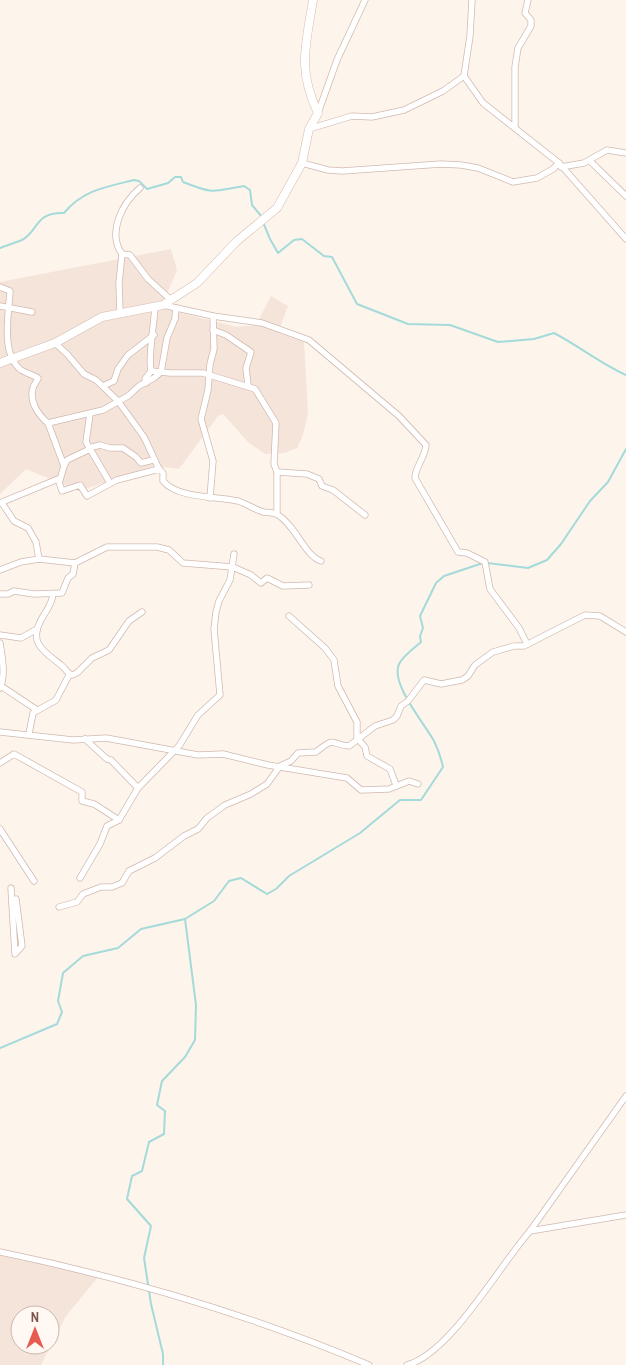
<svg xmlns="http://www.w3.org/2000/svg" width="626" height="1365" viewBox="0 0 626 1365" font-family="'Archivo Narrow',sans-serif">
<style>
.residential{fill:#f5e4da;fill-rule:evenodd}
.lines{fill:none;stroke-linecap:round;stroke-linejoin:round}
.stream{stroke:#a5dada;stroke-width:2}
.street-casing{stroke:#d1b9b0;stroke-width:7}
.secondary-casing{stroke:#d6bbb0;stroke-width:9}
.street{stroke:#fff;stroke-width:5.5}
.secondary{stroke:#fff;stroke-width:8}
</style>
<rect width="100%" height="100%" fill="#fdf4ec"/>
<g class="residential">
<path d="M171,249L177,270L161,308L237,327L256,325L271,296L288,306L278,333L304,342L308,413L303,435L297,448L284,453L265,454L248,442L223,414L218,416L179,469L154,466L79,491L26,469L0,494V282Z"/>
<path d="M0,1254L98,1277L66,1316L41,1365H0ZM20,1315H50V1345H20Z"/>
</g>
<g class="lines">
<g class="stream">
<path d="M263,222L270,239L278,253L294,240L302,239L324,256L332,257L357,304L408,324L450,325L498,342L534,339L554,333C579,346 601,364 626,375"/>
<path d="M0,248C7,245 15,243 22,240C39,231 34,212 64,213C83,190 106,187 134,180L139,181L147,189L168,183L175,177H181L183,182C216,195 212,191 244,186L250,190L252,205L262,217"/>
<path d="M487,563L528,568L547,560L561,544L590,501L608,482L626,449"/>
<path d="M0,1048L57,1024L62,1012L58,1001L63,973L83,956L118,948L141,929L185,919L214,901L229,881L241,878L267,894L276,889L289,876L360,833L400,800H421L443,767C441,758 438,749 434,741C425,724 390,684 399,664C403,656 414,648 421,642L420,636L423,628L420,616L436,583L444,576L483,563"/>
<path d="M163,1365V1354L151,1304L144,1258L151,1226L127,1199L132,1176L142,1171L149,1142L164,1134L165,1111L157,1105L162,1081L185,1057L195,1040L196,1005L185,919"/>
</g>
<defs>
<g id="street">
<path d="M464,76L483,103L559,163L626,239"/>
<path d="M318,113L337,60L365,0"/>
<path d="M515,128V67L518,48L531,26V20L525,13L528,0"/>
<path d="M309,129L352,116L372,117L404,110L443,91L464,76L470,36L472,0"/>
<path d="M590,161L626,196"/>
<path d="M302,163L328,170L342,171L441,164L461,165L478,168L513,182L537,178L553,169L559,163"/>
<path d="M561,167L584,163L607,150L626,153"/>
<path d="M122,254L130,255L148,279L171,300"/>
<path d="M0,287L10,291C9,312 0,354 21,370C26,373 33,375 38,378C37,382 34,384 33,388C29,401 38,415 48,423L64,466L60,480"/>
<path d="M163,305L213,316L262,323L309,340L399,416L426,445C425,458 415,467 415,478L458,552L467,553L485,562L490,589L519,628L527,644"/>
<path d="M0,306L32,312"/>
<path d="M120,313L119,283L122,254C107,233 122,203 140,188"/>
<path d="M213,330L226,335L251,352L246,368L248,385"/>
<path d="M55,343L67,354L84,374L96,380L118,401L144,437L159,469"/>
<path d="M151,371L170,373H203L255,389L276,423L274,464L277,472V514"/>
<path d="M146,383L145,379L151,371C148,357 154,324 155,307"/>
<path d="M103,386L114,381L118,369L128,355L154,335"/>
<path d="M90,414L86,442L110,483"/>
<path d="M48,423L103,410L128,396L139,386L154,378L161,372L167,338L175,319L176,308"/>
<path d="M89,448L100,445L110,448H123L136,457L141,463L153,460"/>
<path d="M64,466L67,460L90,449"/>
<path d="M277,472L307,474L319,479L322,486L333,490L365,515"/>
<path d="M210,498L213,461L201,419L208,390L210,364L214,349L213,316"/>
<path d="M0,503L58,479L62,491L80,485L87,496L117,480L159,469L163,473V481C178,499 217,496 238,501C247,504 254,509 263,512C268,513 273,512 278,515C296,526 305,556 321,561"/>
<path d="M2,503L14,521L28,528L36,542L39,559"/>
<path d="M0,570L21,562L39,559L75,563L107,547H157L169,550L183,563L233,567L251,575L261,583L267,578L283,586L309,585"/>
<path d="M0,594H8L14,591L34,594L62,593L68,578L73,574L75,563"/>
<path d="M53,594C52,606 45,611 40,622C29,644 45,652 61,665C65,668 67,673 72,675L77,673L92,658L109,650L129,621L142,612"/>
<path d="M289,616L325,648L334,660L338,686L357,722V738L365,747L367,756L390,769L396,785"/>
<path d="M0,635L21,638L37,629"/>
<path d="M0,643C2,657 6,674 0,688"/>
<path d="M1,686L37,710"/>
<path d="M0,732L73,740L106,738L198,755L223,754L268,765L347,778L361,790L389,789L409,781L418,784"/>
<path d="M29,734L33,713L56,700L69,675"/>
<path d="M85,739L107,759L111,760L138,788"/>
<path d="M0,763L14,754L82,792V801L94,804L119,820"/>
<path d="M0,829L34,881"/>
<path d="M80,878L100,844L107,826L119,820L138,788L179,746L198,715L220,695L214,629L216,612L219,601L230,580L234,554"/>
<path d="M11,888L15,954L22,946L16,899"/>
<path d="M59,907L77,902L83,894L101,887H112L122,883L129,871L155,858L184,836L198,829L207,818L225,805L251,794L267,784L280,766L291,761L298,753L316,752C336,736 329,744 349,746L375,726L393,720L397,716L401,706L408,701L424,680L441,684L462,680L468,676L475,665L493,652L514,646H524L585,615L600,616L626,632"/>
<path d="M530,1231L626,1215"/>
<path d="M0,1252C126,1278 251,1315 369,1365"/>
<path d="M407,1365C450,1354 499,1266 530,1231L626,1096"/>
</g>
<path id="secondary" d="M0,363L55,343L102,317L163,305L197,283L237,241L277,208L302,163L309,129L318,113C297,69 306,45 313,0"/>
</defs>
<use href="#street" class="street-casing"/>
<use href="#secondary" class="secondary-casing"/>
<use href="#street" class="street"/>
<use href="#secondary" class="secondary"/>
</g>
<g transform="translate(35 1330)"><circle r="24" fill="#fff8f3" stroke="#cab7b1"/>
<path d="M0-4L9 19L0 12L-9 19Z" fill="#e75b51"/>
<text y="-8" font-size="14" font-weight="bold" text-anchor="middle" fill="#7a564d">N</text>
</g>
</svg>
